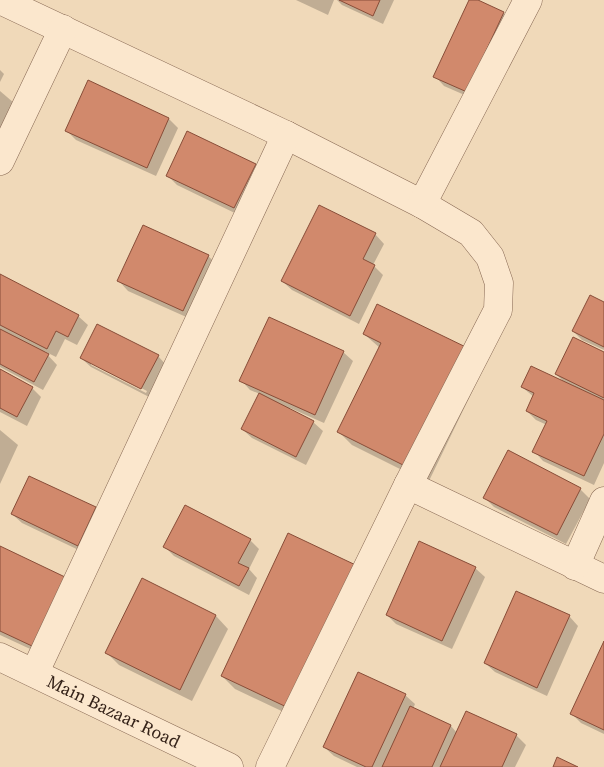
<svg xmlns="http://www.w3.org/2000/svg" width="604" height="767" viewBox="0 0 604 767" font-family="'Source Serif 4',serif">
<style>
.shadow{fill:#0003;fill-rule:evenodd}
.building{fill:#d1896c;stroke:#884d38}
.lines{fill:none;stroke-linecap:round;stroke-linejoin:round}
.street-casing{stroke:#876853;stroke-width:29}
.street{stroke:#fbe7cd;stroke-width:28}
.labels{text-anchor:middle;stroke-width:5;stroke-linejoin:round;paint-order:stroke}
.street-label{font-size:18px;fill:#352319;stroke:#f7e4c9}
</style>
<rect width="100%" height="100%" fill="#f0d9b9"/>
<g class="shadow">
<path d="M296,0H334L328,15Z"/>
<path d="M337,0H394L383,24L342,5Z"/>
<path d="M470,0L503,13L512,22L476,100L444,86L435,76Z"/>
<path d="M0,70L4,74L0,82Z"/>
<path d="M88,82L169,119L178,128L156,176L76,140L66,130Z"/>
<path d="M0,91L14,103L0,132Z"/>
<path d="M255,165L264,174L243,217L177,185L167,175Z"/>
<path d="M375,234L384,244L373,265L383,275L359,324L292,290L282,281Z"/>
<path d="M208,256L218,265L193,320L128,291L119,281Z"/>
<path d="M0,276L78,316L88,325L77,345L65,339L56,357L44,351L57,365L43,390L0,367Z"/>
<path d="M604,303V350L582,340L573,331Z"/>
<path d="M364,334L473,352L485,365L428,483L352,445L339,432L380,348Z"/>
<path d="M343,352L353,361L324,423L290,408L289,410L313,422L323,431L306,465L252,438L242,429L260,394L250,390L241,380Z"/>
<path d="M604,354V463L594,485L543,461L534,451L547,425L536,420L527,411L534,397L522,387L565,383L556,374Z"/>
<path d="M158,356L167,366L151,398L91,367L81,358ZM91,362L147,391L146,393L91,365Z"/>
<path d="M0,371L32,388L41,397L27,426L0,412Z"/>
<path d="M0,430L18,445L0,484Z"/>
<path d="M509,452L580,489L590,499L566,544L494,507L485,498Z"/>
<path d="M95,508L104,518L87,554L22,523L12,514Z"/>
<path d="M250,540L259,549L249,569L257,578L249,595L174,556L165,547Z"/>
<path d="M0,548L41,654L0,635Z"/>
<path d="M475,568L485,577L452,649L396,624L387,615Z"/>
<path d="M143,580L216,616L228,629L192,701L119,665L107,653Z"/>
<path d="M374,582L307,723L235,689L222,676Z"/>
<path d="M569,616L578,626L547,696L495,672L485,663Z"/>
<path d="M604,644V734L581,723L572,714Z"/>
<path d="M405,695L415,704L413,709L451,726L457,733L516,735L526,745L515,767H357L334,756L324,747Z"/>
</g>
<g class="building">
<path d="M339,0H380L373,16Z"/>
<path d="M469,0H478L504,12L467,92L433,77Z"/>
<path d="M88,80L169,118L147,168L65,131Z"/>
<path d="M187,131L256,164L234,208L166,176Z"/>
<path d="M319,205L376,233L363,259L375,265L350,316L281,281Z"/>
<path d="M143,225L209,255L183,311L117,281Z"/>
<path d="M0,274L79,315L68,337L56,331L47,349L0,325Z"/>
<path d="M590,295L604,302V347L572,331Z"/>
<path d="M377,304L474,351L415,471L337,432L381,343L363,334Z"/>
<path d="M269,317L344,351L315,415L239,381Z"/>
<path d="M97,324L159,355L141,389L80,358Z"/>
<path d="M0,329L49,354L34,382L0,364Z"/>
<path d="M573,337L604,352V398L555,374Z"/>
<path d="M531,366L604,400V434L584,476L532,452L547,421L526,411L534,393L521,387Z"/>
<path d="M0,369L33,387L17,417L0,408Z"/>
<path d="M259,393L314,421L296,457L241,429Z"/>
<path d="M508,450L581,488L557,535L483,498Z"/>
<path d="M29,476L96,507L78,546L11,514Z"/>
<path d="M185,505L251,539L238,563L249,568L239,586L163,547Z"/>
<path d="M288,533L362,568L295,711L221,676Z"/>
<path d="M419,541L476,567L442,641L386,615Z"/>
<path d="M0,546L65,577L32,646L0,631Z"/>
<path d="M142,578L216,615L180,690L105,653Z"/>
<path d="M516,591L570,615L537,688L484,663Z"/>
<path d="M604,641V730L570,714Z"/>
<path d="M358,672L406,694L372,767H366L323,747Z"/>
<path d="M410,706L451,725L432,767H382Z"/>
<path d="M466,711L517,734L502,767H440Z"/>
<path d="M557,757L578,767H553Z"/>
</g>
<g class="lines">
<defs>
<g id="street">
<path d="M0,0L286,135L422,204L471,233L490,257L499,283L498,310L408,485L270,767"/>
<path d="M0,161L63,29"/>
<path d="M422,204L528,0"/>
<path d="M408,485L604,579"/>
<path d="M575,566L604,501"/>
<path id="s1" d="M0,657L229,767"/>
<path d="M35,672L286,135"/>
</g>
</defs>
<use href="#street" class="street-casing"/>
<use href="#street" class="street"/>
</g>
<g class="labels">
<g class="street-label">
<text dy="6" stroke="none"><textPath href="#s1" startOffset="126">Main Bazaar Road</textPath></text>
</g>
</g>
</svg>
